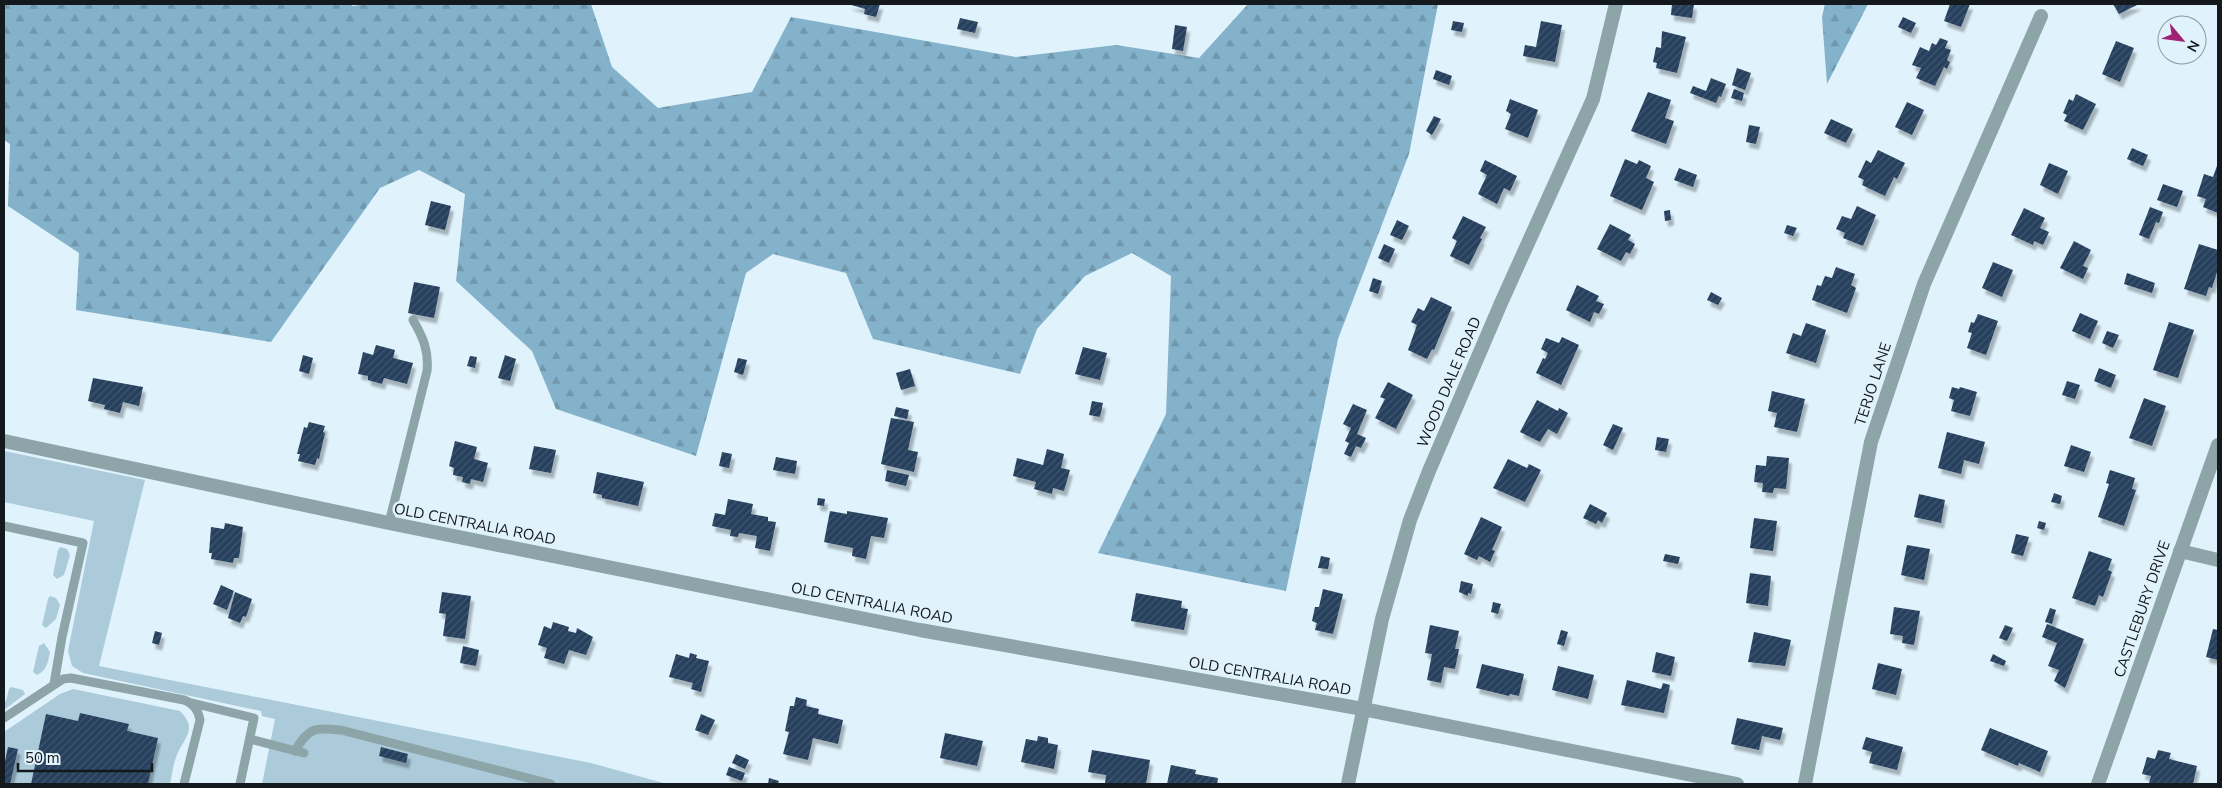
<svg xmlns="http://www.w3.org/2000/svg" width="2222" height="788" viewBox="0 0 2222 788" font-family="'Nunito Sans',sans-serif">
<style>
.grass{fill:#abcbdb}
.forest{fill:url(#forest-firs)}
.building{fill:url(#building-hatch);filter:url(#shadow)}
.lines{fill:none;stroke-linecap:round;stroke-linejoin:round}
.service{stroke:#8da5a9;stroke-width:9}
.minor{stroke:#8da5a9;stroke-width:14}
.tertiary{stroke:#8da5a9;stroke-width:14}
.labels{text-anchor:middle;stroke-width:5;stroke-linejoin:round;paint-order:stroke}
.street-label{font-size:15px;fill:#13191c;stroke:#e0f2fb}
</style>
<defs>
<pattern id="forest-firs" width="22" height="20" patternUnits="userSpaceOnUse" patternTransform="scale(1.25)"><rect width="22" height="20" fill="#83b2ca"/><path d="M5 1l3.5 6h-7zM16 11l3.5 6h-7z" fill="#7098ad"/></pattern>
<pattern id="building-hatch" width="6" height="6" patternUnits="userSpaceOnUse" patternTransform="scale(1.25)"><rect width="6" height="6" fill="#263f5d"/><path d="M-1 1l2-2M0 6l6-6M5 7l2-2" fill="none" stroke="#435870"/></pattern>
<filter id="shadow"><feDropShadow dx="3" dy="5.5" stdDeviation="1" flood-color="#0004"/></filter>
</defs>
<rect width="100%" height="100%" fill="#e0f2fb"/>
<g class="grass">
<path d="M4,451L145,480L99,666L591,763L667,784H262L275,719L262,716L261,711L83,673L72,666L68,651L94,521L4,502Z"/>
<path d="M60,547L67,549L70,555L64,575L57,579L53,575L58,550Z"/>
<path d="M50,596L56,598L60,605L56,619L46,628L42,625L48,599Z"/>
<path d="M44,643L50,652C48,662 47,670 37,675L33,672L39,646Z"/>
<path d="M11,687L23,690L25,694L4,710V701H6L9,689Z"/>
<path d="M73,689L180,711C199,730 183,738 176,757C173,766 172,775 170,784H4V732L60,694Z"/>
</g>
<g class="forest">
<path d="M4,4H350L353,6L366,4H591L612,67L658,108L752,92L791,17L1016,57L1116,45L1199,58L1248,4H1438L1409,154L1338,339L1286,591L1098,553L1166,414L1171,276L1132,253L1085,276L1037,329L1020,374L873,339L846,273L773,254L746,273L696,456L556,409L532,351L456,281L465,194L419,170L380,188L271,342L76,310L79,253L8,206L10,144L4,140Z"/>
<path d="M1825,4H1868L1827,84L1822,17Z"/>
</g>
<g class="building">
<path d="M848,4H880L876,17L864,14L865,9Z"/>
<path d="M1672,4H1694L1692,18L1671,15Z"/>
<path d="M1950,4H1970L1961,27L1944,21Z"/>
<path d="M2113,4H2139L2119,14Z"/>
<path d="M1903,17L1916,23L1911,33L1898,27Z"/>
<path d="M960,18L978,22L975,33L957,29Z"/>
<path d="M1453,21L1464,23L1462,32L1451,30Z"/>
<path d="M1541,21L1562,25L1555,62L1523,56L1525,45L1536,47Z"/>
<path d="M1175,25L1187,27L1183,51L1172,49Z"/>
<path d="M1662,31L1686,37L1677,73L1656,68L1657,63L1653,62L1656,47L1661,48Z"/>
<path d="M1940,38L1948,41L1945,48L1951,50L1947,60L1950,62L1947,69L1944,67L1935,86L1916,78L1921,68L1912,65L1920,47L1929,51L1932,43L1936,45Z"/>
<path d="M2116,41L2134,48L2120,82L2102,74Z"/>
<path d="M1737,68L1751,73L1745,90L1732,85Z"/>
<path d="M1436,70L1452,76L1449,85L1433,79Z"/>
<path d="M1711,78L1726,84L1721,97L1719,96L1716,103L1690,93L1693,86L1706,91Z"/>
<path d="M1734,89L1744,93L1742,101L1731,98Z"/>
<path d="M1648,92L1671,100L1665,118L1674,121L1666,144L1631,131Z"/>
<path d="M2076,94L2096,104L2083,130L2064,121L2067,115L2063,113L2069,99L2073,101Z"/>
<path d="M1510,99L1538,110L1528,138L1505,129L1511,114L1506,111Z"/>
<path d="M1907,102L1924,110L1912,135L1895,127Z"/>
<path d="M1434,116L1441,119L1432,135L1426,131Z"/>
<path d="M1831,119L1853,129L1846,143L1824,133Z"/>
<path d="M1749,125L1760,127L1756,144L1746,142Z"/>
<path d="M2132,148L2148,155L2143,166L2127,159Z"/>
<path d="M1878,150L1905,163L1897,179L1894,177L1885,196L1862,185L1864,180L1858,177L1866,160L1871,163Z"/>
<path d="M1625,159L1637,164L1639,160L1651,166L1646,178L1654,182L1642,210L1610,196Z"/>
<path d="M1485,160L1517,176L1510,191L1504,188L1497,204L1478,194L1487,175L1480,171Z"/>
<path d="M2049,163L2068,171L2058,194L2040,185Z"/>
<path d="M2218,163V213L2203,207L2206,199L2197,196L2204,174L2213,177Z"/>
<path d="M1679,168L1697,175L1693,187L1674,180Z"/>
<path d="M2163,184L2183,191L2177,207L2157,200Z"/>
<path d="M431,201L451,206L445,230L425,225Z"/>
<path d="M1857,206L1876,215L1863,246L1843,238L1845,233L1836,229L1842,216L1851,219Z"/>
<path d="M2150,207L2163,212L2159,223L2156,222L2149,239L2139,235Z"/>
<path d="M2024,208L2045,218L2040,228L2049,232L2043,245L2034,241L2033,245L2011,235Z"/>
<path d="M1670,210L1671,220L1665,221L1664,211Z"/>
<path d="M1463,216L1486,227L1480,238L1482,239L1469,265L1450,256L1457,241L1452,238Z"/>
<path d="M1397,220L1409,226L1402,240L1390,235Z"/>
<path d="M1610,224L1631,235L1628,240L1635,244L1630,254L1626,252L1621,261L1597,249Z"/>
<path d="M1787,225L1797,228L1793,236L1784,233Z"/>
<path d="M2074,241L2091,250L2083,266L2088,268L2083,279L2060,268Z"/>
<path d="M1384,244L1395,249L1389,263L1378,258Z"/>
<path d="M2199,244L2218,250V269L2212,288L2209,287L2206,296L2184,289Z"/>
<path d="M1993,262L2013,270L2002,297L1982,288Z"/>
<path d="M1836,267L1855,274L1851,285L1856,288L1847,313L1812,300L1817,285L1821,286L1825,276L1832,278Z"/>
<path d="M2127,273L2155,283L2152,293L2124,284Z"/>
<path d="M1373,278L1382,281L1378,294L1369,291Z"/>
<path d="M414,282L440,287L434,318L408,313Z"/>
<path d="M1577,285L1599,296L1596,301L1604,304L1599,314L1594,312L1590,322L1566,310Z"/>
<path d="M1711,292L1722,298L1718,305L1707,300Z"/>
<path d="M1431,297L1452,307L1434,350L1432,349L1427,359L1408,350L1417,325L1411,322L1418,308L1424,311Z"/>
<path d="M2080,313L2098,321L2090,339L2072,331Z"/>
<path d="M1978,314L1998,321L1986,355L1967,348L1972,333L1968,332L1971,322L1974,323Z"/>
<path d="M2169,322L2194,330L2178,378L2153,370Z"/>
<path d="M1806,323L1826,330L1816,363L1786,353L1793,333L1801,336Z"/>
<path d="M2107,331L2119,335L2113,348L2102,343Z"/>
<path d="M1562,337L1579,345L1561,385L1536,373L1543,358L1545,359L1548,353L1541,349L1546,338L1559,343Z"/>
<path d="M376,345L395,350L393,358L413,363L407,384L384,378L382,384L368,380V376L358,374L363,352L373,355Z"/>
<path d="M1083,347L1107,353L1100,380L1075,374Z"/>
<path d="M303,355L313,358L309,374L299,371Z"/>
<path d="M505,355L516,359L510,381L498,378Z"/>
<path d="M470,356L477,357L475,368L467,366Z"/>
<path d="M738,358L747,360L743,375L734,372Z"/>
<path d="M2099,368L2116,375L2111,388L2094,381Z"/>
<path d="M910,369L915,386L901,390L896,373Z"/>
<path d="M93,378L143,387L139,406L123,402L120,413L104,409L105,405L88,401Z"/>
<path d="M2067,381L2080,385L2075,399L2062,395Z"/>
<path d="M1388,382L1413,395L1396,429L1375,418L1385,399L1380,397Z"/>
<path d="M1952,387L1959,389L1960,387L1977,392L1970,416L1951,411L1954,400L1949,398Z"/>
<path d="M1772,391L1805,399L1797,432L1774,427L1777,413L1768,411Z"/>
<path d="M2144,398L2166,406L2152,446L2129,438Z"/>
<path d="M1537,400L1558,411L1559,408L1568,413L1557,434L1548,429L1540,442L1520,432Z"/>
<path d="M1092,401L1103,403L1100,417L1089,415Z"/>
<path d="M1353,404L1367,410L1357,434L1366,438L1361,448L1356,446L1351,457L1344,454L1349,443L1345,441L1351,428L1343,424Z"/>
<path d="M896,407L909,410L907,419L894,416Z"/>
<path d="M891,418L914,422L908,450L918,452L914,472L881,464Z"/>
<path d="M309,422L325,426L323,432L325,433L319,459L317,458L315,465L298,461L300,454H297L304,427L307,428Z"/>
<path d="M1613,424L1623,428L1613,450L1603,445Z"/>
<path d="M1947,432L1985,442L1979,464L1964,460L1961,474L1938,468Z"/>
<path d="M1657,437L1669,439L1666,452L1655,450Z"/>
<path d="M455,441L477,447L474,459L488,463L483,482L471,479L470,484L462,482L463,477L453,475L454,468L449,466Z"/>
<path d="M2071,445L2091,452L2084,472L2064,466Z"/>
<path d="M534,446L556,450L551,473L529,469Z"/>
<path d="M1047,449L1064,454L1061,468L1070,470L1064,491L1053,488L1052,494L1034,489L1036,482L1013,476L1017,458L1043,465Z"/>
<path d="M722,452L732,454L729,468L719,466Z"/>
<path d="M1767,456L1789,458L1786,489L1774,488L1773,493L1762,492L1763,483L1754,482L1756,465L1766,466Z"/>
<path d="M776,457L797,461L795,474L773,470Z"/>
<path d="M1508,459L1527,468L1529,464L1541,470L1525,502L1493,488Z"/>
<path d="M887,470L909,475L906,486L885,481Z"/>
<path d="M2110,470L2135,478L2132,489L2136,490L2124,526L2098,517L2109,484L2106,483Z"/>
<path d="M597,472L644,482L638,506L602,498V495L593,493Z"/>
<path d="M2054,493L2062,496L2060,504L2051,502Z"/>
<path d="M1919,494L1945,500L1941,523L1914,517Z"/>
<path d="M818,498L825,499L824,506L817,505Z"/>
<path d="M728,499L753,504L751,514L768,517V521L776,522L770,551L755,548L757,536L739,533L738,537L730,536L731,530L712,526L715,513L725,515Z"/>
<path d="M1590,504L1607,513L1602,523L1598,520L1596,524L1583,518Z"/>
<path d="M830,511L847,514V511L888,518L884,538L871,536L866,559L852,556L853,548L824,542Z"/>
<path d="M1481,517L1502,527L1492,550L1495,551L1490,562L1479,556L1477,560L1464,554Z"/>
<path d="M1754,518L1777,521L1773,551L1750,548Z"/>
<path d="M2039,521L2046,523L2044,530L2037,528Z"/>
<path d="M225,523L243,527L239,558H234L233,563L211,559L212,553H209L211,527L224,529Z"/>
<path d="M2016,534L2029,537L2023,556L2011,553Z"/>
<path d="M1907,545L1930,549L1924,580L1901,575Z"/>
<path d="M2089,551L2112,559L2108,570L2112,572L2103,597L2099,595L2095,606L2072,598Z"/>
<path d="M1665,554L1680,557L1678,564L1663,561Z"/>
<path d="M1321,556L1330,558L1328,569L1318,568Z"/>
<path d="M1750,573L1771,576L1768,606L1746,603Z"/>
<path d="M1461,581L1473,584L1471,594L1468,593V596L1459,592Z"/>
<path d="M221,585L234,591L227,610L213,604Z"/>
<path d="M1323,589L1343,594L1333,634L1315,630L1317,623L1312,621L1315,607H1319Z"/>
<path d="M235,592L252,599L246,617L243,616L240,623L228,618Z"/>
<path d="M442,592L471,596L465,639L443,636L446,614L439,613Z"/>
<path d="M1136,593L1182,601L1181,608L1188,609L1184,630L1131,621Z"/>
<path d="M1493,602L1501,604L1498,614L1491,612Z"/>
<path d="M1894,607L1920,611L1914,645L1902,643L1903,636L1890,634Z"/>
<path d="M2050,608L2056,610L2052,624L2045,622Z"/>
<path d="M553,622L569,627L568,631L576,633L577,628L593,637L586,655L569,650L564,664L544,658L547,648L538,645L544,626L551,629Z"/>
<path d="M2047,624L2084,639L2065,688L2054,681L2059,670L2048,666L2057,643L2042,637Z"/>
<path d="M1430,625L1459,631L1455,649H1459L1455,669L1444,667L1441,683L1427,680L1432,654L1425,653Z"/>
<path d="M2005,625L2013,628L2007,641L1999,638Z"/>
<path d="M2213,629L2218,630V660L2206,657Z"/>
<path d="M1561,630L1568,632L1564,646L1557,644Z"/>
<path d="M155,631L162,633L159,645L152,643Z"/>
<path d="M1754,632L1791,640L1785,666L1748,662Z"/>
<path d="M463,646L479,650L476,666L460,663Z"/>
<path d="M1656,652L1675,657L1671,676L1652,672Z"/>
<path d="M690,653L697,655L696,658L709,661L701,692L691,689L693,683L669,677L676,654L689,658Z"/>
<path d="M1993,654L2006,661L2004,666L1990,661Z"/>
<path d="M1878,663L1902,669L1896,695L1872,689Z"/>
<path d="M1482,664L1524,674L1519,696L1510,694L1509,696L1476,688Z"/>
<path d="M1558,666L1594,675L1588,699L1552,690Z"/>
<path d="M1627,680L1661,689L1663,683L1670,685L1664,713L1621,705Z"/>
<path d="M796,697L807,700L806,706L819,709L818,714L843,720L838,744L813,738L808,760L783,754L789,732L785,731L790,706H794Z"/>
<path d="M80,713L129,724L127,731L158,738L148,784H31L46,714L78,721Z"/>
<path d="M701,714L715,720L708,735L695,730Z"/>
<path d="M1737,718L1783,728L1780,740L1762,736L1759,750L1731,744Z"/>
<path d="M1990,728L2048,751L2040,772L2019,763L2018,766L1981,750Z"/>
<path d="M945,733L983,741L977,766L940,758Z"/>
<path d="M1038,736L1048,738V743L1058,745L1054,769L1021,762L1026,739L1037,741Z"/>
<path d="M1866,737L1903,747L1897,770L1869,763L1872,752L1862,749Z"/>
<path d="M8,747L18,749L10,784H4V766Z"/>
<path d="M381,747L408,754L406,763L379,756Z"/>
<path d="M1092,750L1150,760L1146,784H1105L1106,775L1088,772Z"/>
<path d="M2158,750L2171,753L2169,759L2197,766L2193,784L2149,783L2151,776L2142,774L2147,757L2155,759Z"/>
<path d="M736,754L749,760L745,769L732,763Z"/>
<path d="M1171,765L1196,770L1195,774L1218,778L1217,784H1167Z"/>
<path d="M729,767L745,773L742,781L726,775Z"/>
<path d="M769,778L779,781L778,784H768Z"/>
</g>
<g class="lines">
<g class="service">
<path d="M389,523L427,371C429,351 423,337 413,320"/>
<path d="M4,526L83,543L62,637L54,684"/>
<path d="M192,703L254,718L240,784"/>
<path d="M4,718L63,679L71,678L184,700C194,704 198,710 200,720L184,784"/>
<path d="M250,739L304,753"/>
<path d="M295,751C309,726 316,728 341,730L551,784"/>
</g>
<g class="minor">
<path d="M2180,551L2218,560"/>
<path d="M1348,784L1382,619L1410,520L1429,471L1501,303L1593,99L1616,4"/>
<path d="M1805,784L1871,442L1924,284L2041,16"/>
<path d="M2098,784L2218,445"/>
</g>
<path class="tertiary" d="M4,441L389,523L920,630L1363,709L1737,784"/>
</g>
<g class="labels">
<g class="street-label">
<text transform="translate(1449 382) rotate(-67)" y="5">WOOD DALE ROAD</text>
<text transform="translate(1873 384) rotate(-72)" y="5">TERJO LANE</text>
<text transform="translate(475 524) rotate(11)" y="5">OLD CENTRALIA ROAD</text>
<text transform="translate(872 603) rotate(11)" y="5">OLD CENTRALIA ROAD</text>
<text transform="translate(2142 609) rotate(-71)" y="5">CASTLEBURY DRIVE</text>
<text transform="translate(1270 676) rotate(10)" y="5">OLD CENTRALIA ROAD</text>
</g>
</g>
<rect width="2222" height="788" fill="none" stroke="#13191c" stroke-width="10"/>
<g transform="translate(2182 40) rotate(119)"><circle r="24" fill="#e0f2fb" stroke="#8e9ba2"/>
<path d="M0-4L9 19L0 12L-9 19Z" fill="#a02275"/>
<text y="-8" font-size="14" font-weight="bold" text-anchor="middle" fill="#13191c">N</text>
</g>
<path d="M18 763v8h134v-8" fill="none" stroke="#13191c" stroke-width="2.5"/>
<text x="25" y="763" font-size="15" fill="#13191c" stroke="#e0f2fb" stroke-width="4" paint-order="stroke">50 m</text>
</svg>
